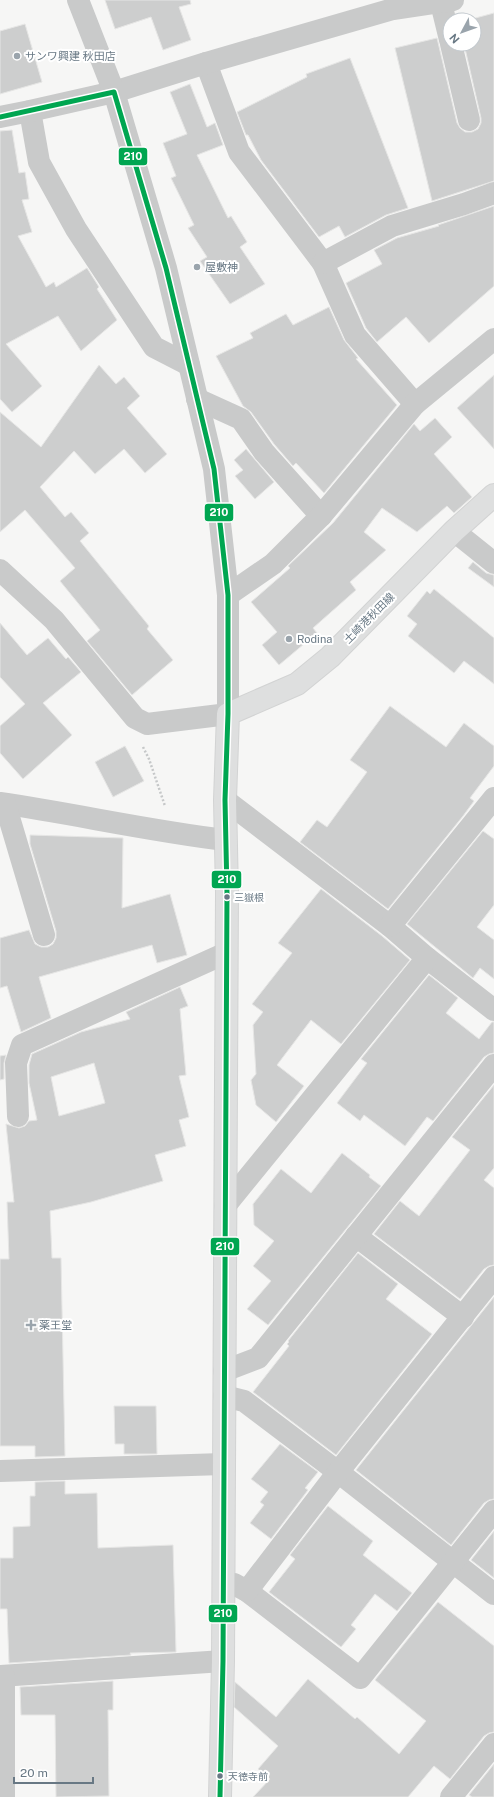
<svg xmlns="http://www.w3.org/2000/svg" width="494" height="1797" viewBox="0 0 494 1797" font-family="'Public Sans','Noto Sans JP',sans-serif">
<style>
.building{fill:#cdcece;stroke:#e6e6e5;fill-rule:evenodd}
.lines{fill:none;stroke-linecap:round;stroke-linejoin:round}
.secondary-casing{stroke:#d2d3d3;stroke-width:24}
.path{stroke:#c6c8c9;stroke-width:2.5;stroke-dasharray:2 2;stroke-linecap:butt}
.minor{stroke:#c9caca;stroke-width:22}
.tertiary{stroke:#c9caca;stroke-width:22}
.secondary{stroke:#dedfdf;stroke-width:22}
.bus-1-casing{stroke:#fff;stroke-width:8}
.bus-1{stroke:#00a651;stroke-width:5}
.poi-dot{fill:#9aa4ac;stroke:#fff;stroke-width:1.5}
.bus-dot{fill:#687884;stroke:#fff;stroke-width:1.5}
.labels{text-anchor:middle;stroke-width:4;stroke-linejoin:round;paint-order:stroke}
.bus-label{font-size:10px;fill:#687884;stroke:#fff;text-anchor:start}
.poi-label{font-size:11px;fill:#687884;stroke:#fff;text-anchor:start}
.street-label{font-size:11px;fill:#687884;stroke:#fff}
.line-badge{stroke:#fff;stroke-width:1.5}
.badge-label{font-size:11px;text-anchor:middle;font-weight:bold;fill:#fff}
</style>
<rect width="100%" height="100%" fill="#f6f6f5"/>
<g class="building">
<path d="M105,0H190L191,4L179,7L191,40L163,50L151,17L115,29Z"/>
<path d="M494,13V181L432,201L395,48L437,38L457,123L460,128L465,132H472L478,129L481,123V118L464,44H474V20H468Z"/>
<path d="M25,24L42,82L0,94V31Z"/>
<path d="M350,58L408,208L386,215L345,237L339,226L319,237L261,160L248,135H246L237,112L307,77L306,74Z"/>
<path d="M190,84L207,127L215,123L223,145L197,155L228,218L231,216L247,242L240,247L265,284L230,304L200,261L207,257L188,228L194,225L171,178L176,176L163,143L187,134L170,92Z"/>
<path d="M12,130L19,173L25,172L29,199L22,200L32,232L18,236L46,287L54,282L56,287L87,268L99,287L97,289L117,320L81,351L58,316L6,344L42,386L12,412L0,399V131Z"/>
<path d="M494,206V286L429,343L406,317L377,342L366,328L346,283L382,264L374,250L397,238L439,226L438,225Z"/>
<path d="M329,307L344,340L358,358L356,359L397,405L324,493L296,463L293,466L274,444L251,412L243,406L216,356L253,338L250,333L286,314L293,325Z"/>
<path d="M99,365L116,384L124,377L140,396L127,408L167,454L145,473L124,449L95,474L74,451L40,487L65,517L71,512L89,533L80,541L149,626L147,629L173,660L132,695L87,641L100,630L60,581L75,568L25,510L0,532V412L41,447Z"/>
<path d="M494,375V449L457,408Z"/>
<path d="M435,418L452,437L434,454L472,497L454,513L447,506L417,532L382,508L364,532L386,550L350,582L356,590L313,628L317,633L279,665L262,645L277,632L251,602L290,568L288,566L333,523L414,424L420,431Z"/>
<path d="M246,449L274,482L255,499L235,476L243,470L234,460Z"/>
<path d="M473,562L486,573L494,575V587L468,568Z"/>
<path d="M434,589L494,638V684L464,661L454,673L408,636L417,624L407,616L427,591L430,594Z"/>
<path d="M0,623L27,655L48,638L66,659L68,657L81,672L43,703L72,735L23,779L0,753V726L25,704L0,677Z"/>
<path d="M390,706L446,747L464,723L494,746V766L470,798L474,801L463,816L388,909L300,842L317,820L327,827L367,772L350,760Z"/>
<path d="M125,746L144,781L113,797L95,762Z"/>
<path d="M483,831L494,839V905L477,927L494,940V979L480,968L473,978L407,924Z"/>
<path d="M30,835L123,838L122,908L170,894L187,955L157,963L152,945L39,977L51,1018L21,1032L7,986L0,988V938L29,930L35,944L41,947H48L53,944L56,938V931L30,844Z"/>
<path d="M321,889L382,936L410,960L341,1044L311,1020L277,1065L304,1086L276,1122L256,1105L251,1080L256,1074L253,1025L263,1012L252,1004L292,953L278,943Z"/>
<path d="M429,975L458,998L446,1013L479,1039L492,1022H494V1053L489,1054L484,1057L433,1121L427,1117L405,1146L364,1115L360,1121L337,1103L367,1063L361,1059Z"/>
<path d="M180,987L188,1006L180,1009L186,1075L179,1076L189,1117L179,1120L186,1146L155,1155L163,1181L91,1202L50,1211L52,1258H61L65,1456L35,1457V1446H0V1259H9L7,1202H14L6,1124L19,1128L25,1126L29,1121L37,1120L29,1083V1065L32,1054L81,1032L130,1019L126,1012ZM94,1063L105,1103L59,1116L51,1077Z"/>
<path d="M6,1055L4,1063V1079L0,1080V1056Z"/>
<path d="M494,1085V1168L484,1180L494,1188V1265L489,1266L484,1269L460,1299L374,1234L400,1201L419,1216L470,1150L452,1137Z"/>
<path d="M342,1153L370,1175L369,1177L381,1186L268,1325L247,1309L271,1281L253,1266L274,1241L254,1225L253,1204L281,1169L311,1193Z"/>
<path d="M358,1253L398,1284L386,1299L432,1334L336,1455L253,1392L289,1346L287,1344L289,1342L288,1341Z"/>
<path d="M494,1297V1499L489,1500L484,1503L451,1545L356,1470Z"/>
<path d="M114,1406H156L157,1454H124V1444H115Z"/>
<path d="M280,1444L318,1472L305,1488L308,1490L271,1539L250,1523L264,1505L260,1502L268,1492L251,1479Z"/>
<path d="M65,1481V1494L97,1493L98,1548L173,1545L176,1652L130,1653L131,1655L9,1663L7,1609H0V1558H13V1527L30,1526V1496H35V1482Z"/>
<path d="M328,1506L373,1541L363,1555L412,1593L397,1611L375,1594L351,1625L356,1629L341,1647L269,1592L295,1559L290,1555Z"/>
<path d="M494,1531V1578L471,1560Z"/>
<path d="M438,1602L494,1646V1732L489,1733L484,1736L450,1779L434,1766L408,1797H253L270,1779L258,1769L278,1746L234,1707L235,1682L276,1717L308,1679L355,1719L357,1717L399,1754L426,1721L375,1680Z"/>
<path d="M113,1681V1710H108L109,1796L56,1797L55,1715H21L20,1687Z"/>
<path d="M494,1764V1797H472L469,1795Z"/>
</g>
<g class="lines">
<defs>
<path id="secondary" d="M220,1797L223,1661L227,893L225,800L228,714L297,684L330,657L454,531L494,495"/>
</defs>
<use href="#secondary" class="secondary-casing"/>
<path class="path" d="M143,747L149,759L165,806"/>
<g class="minor">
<path d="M441,3L450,40"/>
<path d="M451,44L469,120"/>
<path d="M206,63L239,152L323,263L355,335L415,404"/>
<path d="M30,111L39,162L76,229L154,347L189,365"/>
<path d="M0,117L30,111L114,92L206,63L393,9L453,0"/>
<path d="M323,263L392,226L464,204L494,193"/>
<path d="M197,399L241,419L264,452L321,516"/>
<path d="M454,531L494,563"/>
<path d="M0,570L54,620L135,718L147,724L228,714"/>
<path d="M228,595L273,564L321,516L415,404L494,339"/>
<path d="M225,800L390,926L427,958L494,1010"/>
<path d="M0,803C75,814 150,831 225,840"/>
<path d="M5,804L44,935"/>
<path d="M390,926L494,798"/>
<path d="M18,1116L16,1063L22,1045L226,953"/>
<path d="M225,1206L427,958"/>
<path d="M356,1236L463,1317"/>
<path d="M224,1371L258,1358L494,1065"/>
<path d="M224,1396L244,1401L338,1472L494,1594"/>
<path d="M0,1471L223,1464"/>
<path d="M234,1584L247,1591L360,1678L494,1511"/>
<path d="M247,1591L338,1472L494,1277"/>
<path d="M0,1676L223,1661"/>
<path d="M4,1676V1797"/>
<path d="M451,1797L494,1744"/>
</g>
<path class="tertiary" d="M78,0L114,92L166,268L214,469L228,595V714"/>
<use href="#secondary" class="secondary"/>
<defs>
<path id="bus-1" d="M0,117L114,92L166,268L214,469L228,595V714L225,800L227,893L223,1661L220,1797"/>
</defs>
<use href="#bus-1" class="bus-1-casing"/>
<use href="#bus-1" class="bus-1"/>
</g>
<g class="poi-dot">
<circle cx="17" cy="56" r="4"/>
<circle cx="197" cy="267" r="4"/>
<circle cx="289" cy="639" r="4"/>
<path d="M29 1319h4v4h4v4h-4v4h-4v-4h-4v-4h4z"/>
</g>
<g class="bus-dot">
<circle cx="227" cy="897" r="3.5"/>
<circle cx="220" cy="1776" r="3.5"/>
</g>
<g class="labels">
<g class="bus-label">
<text x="234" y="901">三嶽根</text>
<text x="228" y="1780">天徳寺前</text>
</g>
<g class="poi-label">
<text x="25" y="60">サンワ興建 秋田店</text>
<text x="205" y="271">屋敷神</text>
<text x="297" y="643">Rodina</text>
<text x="39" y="1329">薬王堂</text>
</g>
<g class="street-label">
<text transform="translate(369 618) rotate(-45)" y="4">土崎港秋田線</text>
</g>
</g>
<g class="line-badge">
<rect x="118" y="147" width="30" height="19" rx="4" fill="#00a651"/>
<rect x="204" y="503" width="30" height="19" rx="4" fill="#00a651"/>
<rect x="211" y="870" width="31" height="19" rx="4" fill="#00a651"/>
<rect x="210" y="1237" width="30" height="19" rx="4" fill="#00a651"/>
<rect x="208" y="1604" width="30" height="19" rx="4" fill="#00a651"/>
</g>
<g class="badge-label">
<text x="133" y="160">210</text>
<text x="219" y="516">210</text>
<text x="227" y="883">210</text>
<text x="225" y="1250">210</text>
<text x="223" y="1617">210</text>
</g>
<g transform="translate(462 32) rotate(229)"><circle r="19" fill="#ffffff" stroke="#c3c9ce"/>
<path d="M0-3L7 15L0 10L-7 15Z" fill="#9aa4ac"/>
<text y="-6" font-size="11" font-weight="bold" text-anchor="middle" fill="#687884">N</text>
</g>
<path d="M14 1777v6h79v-6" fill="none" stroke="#687884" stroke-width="2"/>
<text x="20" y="1777" font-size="12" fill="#687884" stroke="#ffffff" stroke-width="3" paint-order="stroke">20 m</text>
</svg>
